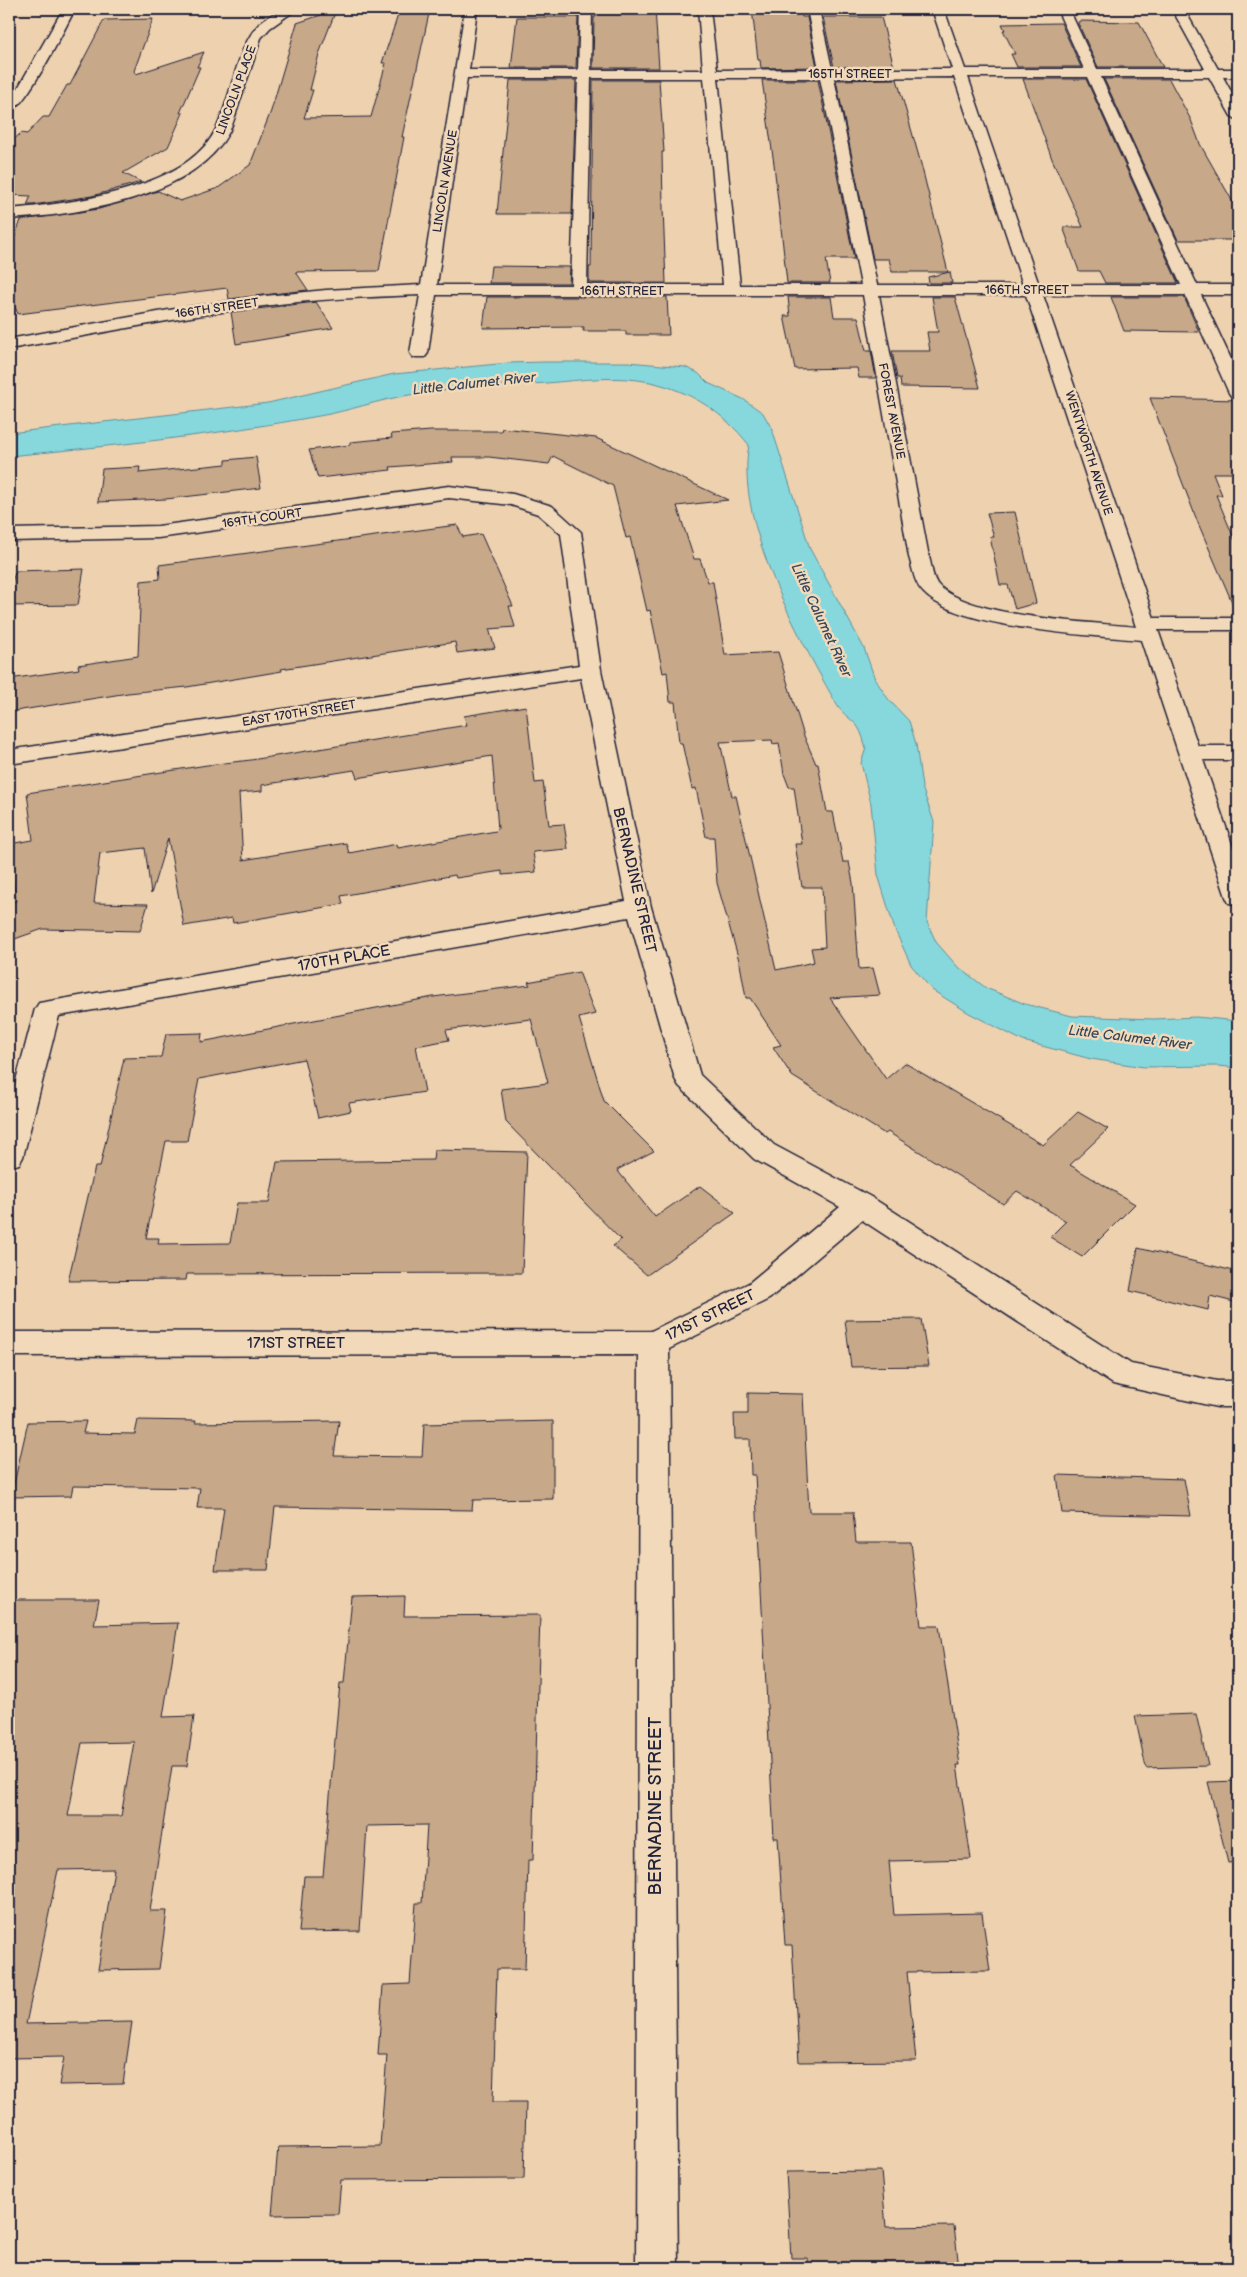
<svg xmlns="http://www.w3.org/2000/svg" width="1247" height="2277" viewBox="0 0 1247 2277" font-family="'Balsamiq Sans',sans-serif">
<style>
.water{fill:#86d8dd;stroke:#5e8f9c}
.building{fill:#c7a889;stroke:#22223b;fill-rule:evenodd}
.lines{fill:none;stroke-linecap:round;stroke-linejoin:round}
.minor-casing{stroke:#22223b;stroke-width:3}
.minor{fill:#f1d9b9;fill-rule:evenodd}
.labels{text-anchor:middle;stroke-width:5;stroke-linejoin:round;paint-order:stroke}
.far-street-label{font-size:12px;fill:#22223b;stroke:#f1d9b9}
.far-water-label{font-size:14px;font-style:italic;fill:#36465b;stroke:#f1d9b9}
.street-label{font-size:15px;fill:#22223b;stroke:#f1d9b9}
.near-street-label{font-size:18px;fill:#22223b;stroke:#f1d9b9}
</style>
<rect width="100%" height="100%" fill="#eed2af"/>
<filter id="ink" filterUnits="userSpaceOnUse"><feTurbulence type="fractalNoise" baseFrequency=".02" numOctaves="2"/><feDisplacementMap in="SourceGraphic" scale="10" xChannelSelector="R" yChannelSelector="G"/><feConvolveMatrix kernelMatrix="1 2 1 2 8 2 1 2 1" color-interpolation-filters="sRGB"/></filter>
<g filter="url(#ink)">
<path class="water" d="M544,362H628L685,367L698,373L708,383L743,399L763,413L772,429L810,549L864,648L875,679L889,700L909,721L916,744L922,787L934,822L927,922L936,942L956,965L986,988L1025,1004L1072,1016L1154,1019L1196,1017L1238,1021V1068L1218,1066L1144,1067L1091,1059L1023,1041L969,1013L932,990L911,965L895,930L878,875L871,804L861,763L866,748C864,742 862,733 858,727C852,719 842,714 837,705C800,640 734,520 749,445C724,413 691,391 650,382C616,375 581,380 547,383C501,386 454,388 409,395C378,400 349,411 319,416C216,435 112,446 9,456V433L268,403L394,374L508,363Z"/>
<g class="building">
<path d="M400,9H430L402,137H404L379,271L296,272L308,290L229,299L227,288L18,314L9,293V253L21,220L99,209L158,191L180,201L218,188L250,165L271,111L297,23L336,10L319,54L310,90H313L304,118L371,117L386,63H382Z"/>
<path d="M596,9H655L659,68H593L594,17H596Z"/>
<path d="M752,9H800L802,17H807L817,67L761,68L760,60H758Z"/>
<path d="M517,17H578L576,68H511Z"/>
<path d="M823,17H881L894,67H834Z"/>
<path d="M153,19L134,71L136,74L204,52L197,67H200L180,113H183L168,147L123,173L141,182L92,196L33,205H27L31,196L9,195V144L21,133L27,134L43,117H49L67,85H70L104,20Z"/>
<path d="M1079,21L1139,22L1163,67H1098L1078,23Z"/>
<path d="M1061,23L1081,67H1017L1011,54H1015L1003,30H1005L1002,24Z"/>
<path d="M897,79L921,164L948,272H892L889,259H873L836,80Z"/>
<path d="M1023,79H1086L1178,283H1105L1099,271H1079L1063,227H1083L1052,159Z"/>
<path d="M1104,79H1169L1191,120L1200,144L1238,211V240H1178Z"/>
<path d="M510,80H576L572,214H497Z"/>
<path d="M593,80H659L664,152H662L663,208L666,283H589V267H591Z"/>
<path d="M762,80H818L854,259H826L830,283H787L774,164Z"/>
<path d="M491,266L570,267L569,283H489Z"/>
<path d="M950,272L952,283H929L928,277Z"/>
<path d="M487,297H667L669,335H626V331H583L584,327L483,328Z"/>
<path d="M788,297H831L834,317H858L866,351H871L876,378H859L857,368L795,369L784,316H790Z"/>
<path d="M932,297H955L980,388L901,387L900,378H897L892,351H930L927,332H938Z"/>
<path d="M1111,297H1184L1199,332L1124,331Z"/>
<path d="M316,302L333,328L236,344L231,312Z"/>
<path d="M1150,398L1238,400V473H1213L1222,495H1216L1238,548V616L1198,523Z"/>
<path d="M502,428L596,438L728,500L677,506L694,559H700L708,582H713L725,655L778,652L804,736L816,764H818L827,812H833L843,862H849L853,883L859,969L873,968L880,995L830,998L886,1079L905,1063L1043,1145L1078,1112L1108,1129L1070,1165L1135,1204L1082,1257L1050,1237L1066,1221L1017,1191L1003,1204L888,1132L885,1134L792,1076L773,1047L781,1045L750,998H746L740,964L717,883L714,837H706L696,788L692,789L682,743H679L675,702H670L667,672L663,673L650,610L647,611L630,537L626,538L613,486L553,456L549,464L489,457H452L453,462L390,467L391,470L318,478L309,450L350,445V442L392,438L391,434L431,431H501ZM772,740L773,744L779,743L784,774L789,787H794L802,844H795L802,887H822L825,947L811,948L814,962L776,970L736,796H732L720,742Z"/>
<path d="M256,457L261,488L166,499L98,502L102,469L140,467L139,473L226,464V460Z"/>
<path d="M1015,512L1036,603L1015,609L1008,585H1000L990,537H994L987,513Z"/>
<path d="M457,525L463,537L481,534L513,606H509L515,627L489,629L495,648L457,653L455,642L281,669L282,671L187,687L128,693L9,712V679L79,669L78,665L138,656L141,581L160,579L159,565Z"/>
<path d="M84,569L78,605L9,606V588L16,571Z"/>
<path d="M526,706L535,783L543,782L549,825L564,824L568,849L533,852L536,872L502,875V871L456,878L455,875L341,896L343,904L233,923L232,918L184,926L168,838L151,894L145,848L100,853L94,903L148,904L140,931L43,929L9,941V904L16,901L9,844L33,840L27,793L207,765L251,760L467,725L464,716ZM492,756L498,829L496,831L398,848L397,844L349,853L346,843L243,860L239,793L262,791V785L354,770L357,778Z"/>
<path d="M579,972L595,1014L579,1018L604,1101L654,1151L617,1170L655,1217L700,1186L735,1213L647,1275L613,1246L621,1240L506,1122L501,1089L548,1083L531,1019L446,1030L449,1040L416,1046L425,1092L349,1103L351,1111L318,1118L304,1059L199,1079L187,1141H166L146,1238H159L158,1244L230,1243L237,1203H269L277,1162L433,1160L434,1150L527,1152L522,1273L187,1274L186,1280L68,1281L95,1167H100L124,1058L161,1057L166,1034L202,1033L201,1042L433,997L530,985L528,982Z"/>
<path d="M1138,1248L1238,1272V1303L1210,1296L1208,1310L1130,1291Z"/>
<path d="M921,1319L929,1366L851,1367L845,1320Z"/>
<path d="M748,1393L803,1394L809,1512H853L856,1542H911L921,1626H939L960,1765H957L971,1859L889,1861L894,1915L982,1913L990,1971L907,1972L916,2061L799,2062L792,1945H785L778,1838H774L755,1475H751L750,1439H735L734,1414H748Z"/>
<path d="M138,1420L196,1421L195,1423L339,1421L334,1456L422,1457L424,1424L553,1421V1499L473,1500L472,1510L275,1507L268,1570H215L224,1508H197L200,1488L73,1486L71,1496L11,1497L28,1422L86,1421L83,1433L135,1434Z"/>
<path d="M1057,1475L1184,1479L1191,1516L1062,1513Z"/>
<path d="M405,1596L404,1616L540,1615L533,1860H528L525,1969H497L493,2102H526L524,2179L341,2180L338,2214L272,2215L278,2147L380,2146L387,2055H378L383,1985L410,1984L416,1903H422L427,1825L367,1826L360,1931L299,1932L304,1876H323L340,1683H344L352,1597Z"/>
<path d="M9,1600H99L94,1625L178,1623L163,1717L194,1716L187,1766H172L150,1911H167L159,1969L98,1970L114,1869L58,1870L26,2024L132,2022L123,2084L59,2085L64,2057L9,2058ZM134,1742L121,1816H68L82,1743Z"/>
<path d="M1196,1714L1208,1766L1146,1768L1135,1716Z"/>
<path d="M1238,1781V1862L1228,1863L1208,1782Z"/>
<path d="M881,2171L886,2227L954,2226L959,2268H808L807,2258H791L786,2172Z"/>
</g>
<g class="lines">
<defs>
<g id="minor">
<path d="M63,9H75C65,28 26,108 9,112V99L18,88Z"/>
<path d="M283,9H297L270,28L261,38C254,60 246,82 239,104C236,113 233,124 229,132C194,198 76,215 9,219V209C68,204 185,190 215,131C231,101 236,46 260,23C266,17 275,13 283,9Z"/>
<path d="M465,9H477L469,70H578L580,9H592L591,70H703L698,9H710L717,70L819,69L807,9H819L832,69H952L932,9H944L965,69H1084L1057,9H1069L1097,69H1205L1172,9H1184L1218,69H1238V77H1223L1238,104V120L1231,116L1209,77H1101L1197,285H1238V295H1201L1238,374V398L1232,397L1229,393L1185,295H1043L1154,618H1238V630H1158L1198,746H1238V760H1203L1238,862V905L1229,903L1226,897L1141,640C1091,635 956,629 923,592C914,583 913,569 909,557L863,295H436L428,353L425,357H413L410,353L420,295C368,297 316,299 264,306C178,317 94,335 9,349V339L169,310L265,296L326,290L421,285ZM954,77L1023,285H877L834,78ZM968,77H1087L1181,285H1039ZM467,78H578L571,285H437ZM591,78H704L723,285H587ZM718,78H820L861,285H740ZM879,295H1026L1136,627C1087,622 975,618 939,586C932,579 932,566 929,557Z"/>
<path d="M449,486L513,494L552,506L581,532L601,670L651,907L700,1075L774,1145L871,1197L1131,1364L1217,1381H1238V1407H1217L1113,1384L862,1220L769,1299L669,1349L678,2268H636L639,1355L9,1356V1332L651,1331L749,1283L840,1207L754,1159L679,1086L675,1079L629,917L59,1016L23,1157L19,1164L9,1167V1107L35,1009L39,1003L626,901L581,678L9,764V750L579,665L561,534L538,514L511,505L449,498L158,538L9,541V529L158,526Z"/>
</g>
</defs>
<use href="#minor" class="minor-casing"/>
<use href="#minor" class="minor"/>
</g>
</g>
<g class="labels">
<g class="far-street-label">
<text x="850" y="78">165TH STREET</text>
<text transform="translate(236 90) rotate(-70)" y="4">LINCOLN PLACE</text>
<text transform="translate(445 181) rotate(-81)" y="4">LINCOLN AVENUE</text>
<text x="1027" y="294">166TH STREET</text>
<text x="622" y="295">166TH STREET</text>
<text transform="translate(217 308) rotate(-8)" y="4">166TH STREET</text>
<text transform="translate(892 411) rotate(79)" y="4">FOREST AVENUE</text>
<text transform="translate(1089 453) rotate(72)" y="4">WENTWORTH AVENUE</text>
<text transform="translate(262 518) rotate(-8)" y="4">169TH COURT</text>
<text transform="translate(299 713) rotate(-9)" y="4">EAST 170TH STREET</text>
</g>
<g class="far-water-label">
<text transform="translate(474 383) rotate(-6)" y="5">Little Calumet River</text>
<text transform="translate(822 620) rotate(65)" y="5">Little Calumet River</text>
<text transform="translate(1130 1037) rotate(7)" y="5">Little Calumet River</text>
</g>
<g class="street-label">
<text transform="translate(635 880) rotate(77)" y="5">BERNADINE STREET</text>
<text transform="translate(344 958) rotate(-10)" y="5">170TH PLACE</text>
<text transform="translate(710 1315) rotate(-26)" y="5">171ST STREET</text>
<text x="296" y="1348">171ST STREET</text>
</g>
<g class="near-street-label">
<text transform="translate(655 1806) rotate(-90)" y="6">BERNADINE STREET</text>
</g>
</g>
<rect width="1247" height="2277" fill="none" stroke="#f1d9b9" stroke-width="30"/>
<rect x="15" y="15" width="1217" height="2247" fill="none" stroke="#22223b" stroke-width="2" filter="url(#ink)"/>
</svg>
